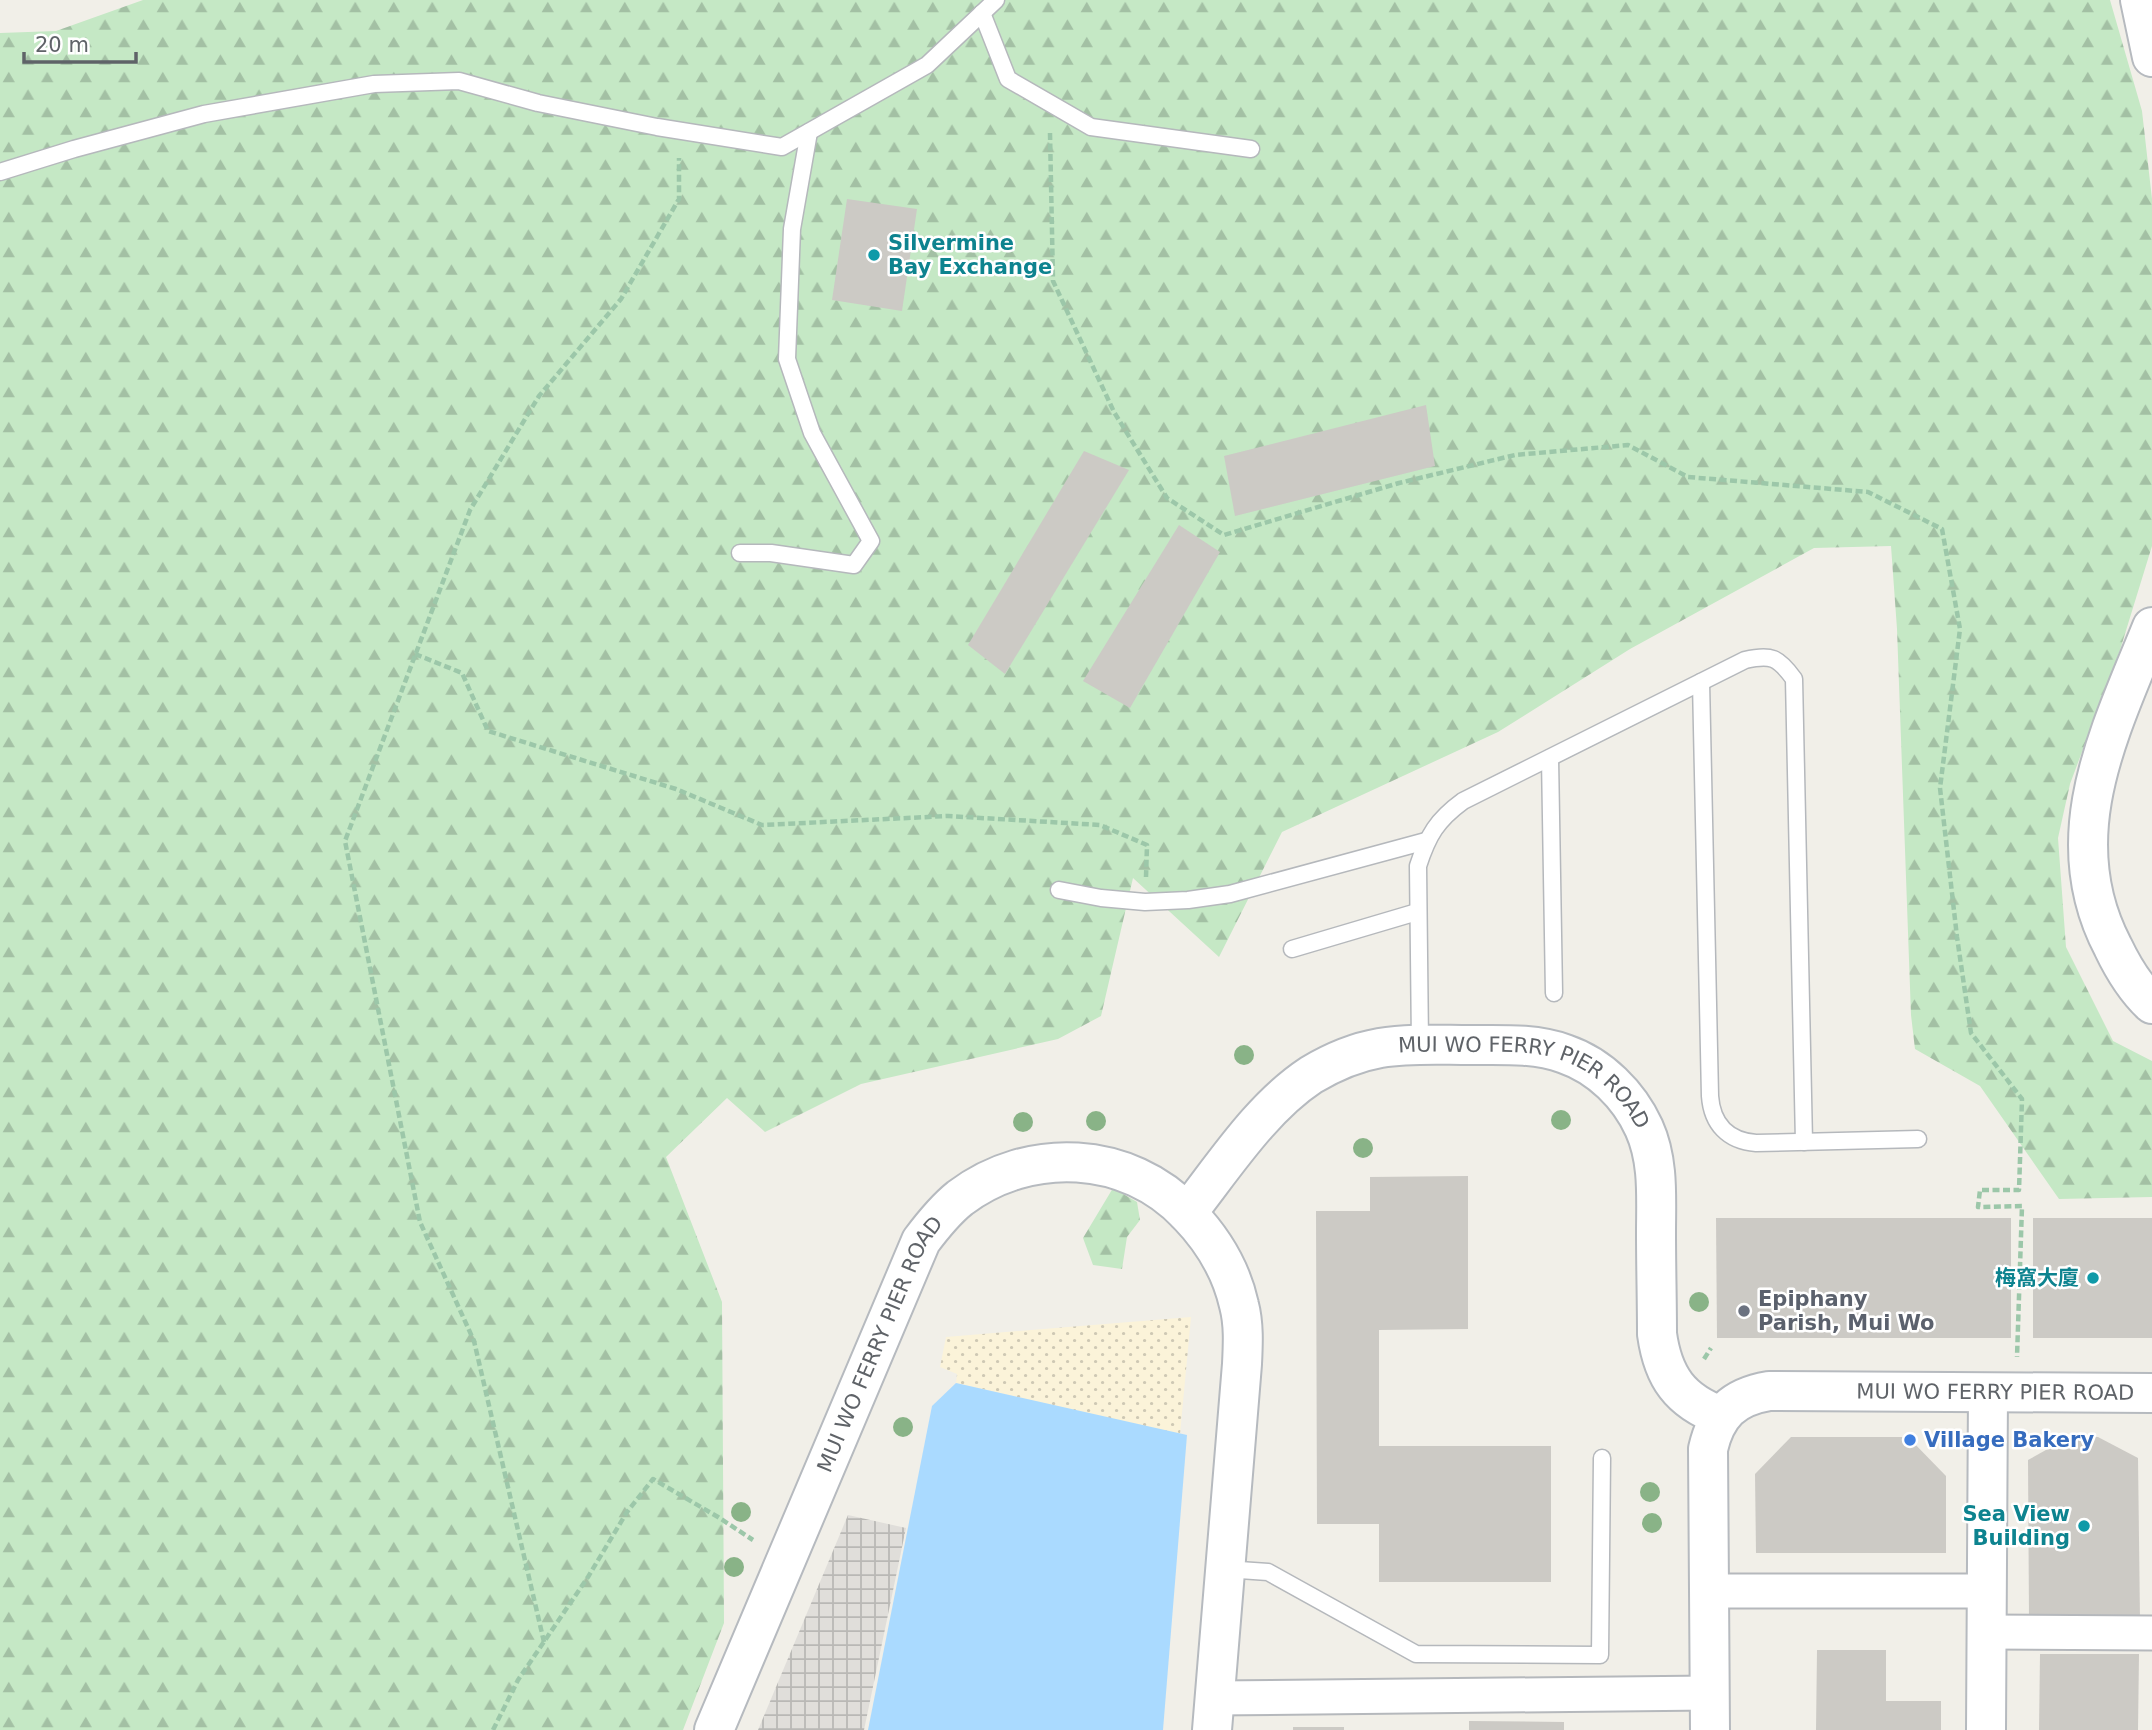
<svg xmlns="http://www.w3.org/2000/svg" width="2152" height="1730" viewBox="0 0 2152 1730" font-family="'DejaVu Sans','Noto Sans TC',sans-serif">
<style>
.industrial{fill:url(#industrial-grid)}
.forest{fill:url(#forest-firs)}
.sand{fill:url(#sand-dots)}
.water{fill:#aadaff}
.building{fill:#cccac5}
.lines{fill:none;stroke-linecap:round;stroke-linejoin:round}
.lane-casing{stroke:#b5b8bc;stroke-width:19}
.street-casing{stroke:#b5b8bc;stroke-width:37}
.secondary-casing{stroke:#b6babf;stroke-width:42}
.path{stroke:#9cc7a9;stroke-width:4.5;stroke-dasharray:7 3.5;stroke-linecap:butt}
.lane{stroke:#fff;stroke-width:16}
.street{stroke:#fff;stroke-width:33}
.secondary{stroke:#fff;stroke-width:38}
.tree{fill:#89b387}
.culture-dot{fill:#0f9aa8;stroke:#fff;stroke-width:2.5}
.worship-dot{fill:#6b7280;stroke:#fff;stroke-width:2.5}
.shop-dot{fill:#3f7fe0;stroke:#fff;stroke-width:2.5}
.labels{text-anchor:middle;stroke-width:5;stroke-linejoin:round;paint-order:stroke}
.culture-label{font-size:21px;font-weight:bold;fill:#0d838f;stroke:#fff;text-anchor:end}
.street-label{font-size:21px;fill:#5f6368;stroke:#fff}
.worship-label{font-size:21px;font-weight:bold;fill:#5b616d;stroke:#fff;text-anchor:start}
.shop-label{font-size:21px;font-weight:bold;fill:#366cbe;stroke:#fff;text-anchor:start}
</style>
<defs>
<pattern id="industrial-grid" width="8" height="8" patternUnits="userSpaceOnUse" patternTransform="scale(1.75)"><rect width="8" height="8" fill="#e0deda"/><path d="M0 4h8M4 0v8" fill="none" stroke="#b9b8b5"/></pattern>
<pattern id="forest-firs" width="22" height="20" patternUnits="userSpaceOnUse" patternTransform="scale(1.75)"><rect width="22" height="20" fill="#c5e8c5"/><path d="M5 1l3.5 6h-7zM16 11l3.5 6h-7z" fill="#a3c0a4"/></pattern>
<pattern id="sand-dots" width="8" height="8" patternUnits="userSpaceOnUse" patternTransform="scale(1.75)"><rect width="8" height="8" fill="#fbf3d9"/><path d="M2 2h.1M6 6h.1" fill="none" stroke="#cec8b4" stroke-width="1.8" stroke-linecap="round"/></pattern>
</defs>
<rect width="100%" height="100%" fill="#f1efe8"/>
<path class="industrial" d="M848,1515L906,1528L864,1730H758Z"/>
<g class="forest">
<path d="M143,0H2110L2142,111L2152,199V546L2120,650L2070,784L2058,838L2066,947L2113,1041L2152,1061V1197L2059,1199L1980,1086L1915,1049L1911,1015L1897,629L1891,546L1814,548L1630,649L1498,732L1282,832L1219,957L1133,878L1101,1016L1058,1039L861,1084L765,1132L727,1098L666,1157L722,1302L724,1623L683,1730H0V33L56,31Z"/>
<path d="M1113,1188L1137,1202L1140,1220L1127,1237L1122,1269L1093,1265L1083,1238Z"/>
</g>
<path class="sand" d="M1191,1317L1180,1434L956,1383L957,1374L940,1367L946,1337Z"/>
<path class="water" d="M956,1383L1187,1435L1163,1730H868L932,1406Z"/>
<g class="building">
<path d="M847,199L917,209L902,311L832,300Z"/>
<path d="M1426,405L1435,466L1235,516L1224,456Z"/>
<path d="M1084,451L1129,470L1005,674L968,645Z"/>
<path d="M1179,525L1220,552L1130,708L1083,681Z"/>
<path d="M1468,1176V1329L1379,1330V1446H1551V1582H1379V1524H1317L1316,1211H1370V1177Z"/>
<path d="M1716,1218H2011V1338H1717Z"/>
<rect x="2033" y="1218" width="119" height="120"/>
<path d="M2071,1436L2098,1437L2138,1458L2140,1619H2029L2028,1460Z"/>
<path d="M1791,1437H1908L1946,1476V1553H1756L1755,1474Z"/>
<path d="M1817,1650H1886V1701H1941V1730H1816Z"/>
<path d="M2040,1654H2139L2138,1730H2039Z"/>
<path d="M1469,1721L1564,1722V1730H1469Z"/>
<rect x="1293" y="1727" width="51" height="3"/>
</g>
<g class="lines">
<defs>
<g id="lane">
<path d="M982,13L1008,79L1091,127L1251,149"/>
<path d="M0,172L74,149L204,114L374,84L459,81L538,103L657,127L782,147L927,65L996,0"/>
<path d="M740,553H771L854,565L871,541L812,433L787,359L792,229L809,132"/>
<path d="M1701,682L1710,1096C1712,1124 1728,1141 1756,1143L1918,1139"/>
<path d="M1550,758L1554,993"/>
<path d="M1059,890L1101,898L1145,902L1188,900L1230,894L1426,841"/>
<path d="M1292,949L1417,912"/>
<path d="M1420,1044L1418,866C1428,835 1437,820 1463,801L1745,660C1771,654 1778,657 1794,679L1804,1142"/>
<path d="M1225,1569L1268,1572L1416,1654L1600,1655L1602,1458"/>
</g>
<g id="street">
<path d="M1709,1591H1987"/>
<path d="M1987,1632L2152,1633"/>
<path d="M1215,1698L1710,1693"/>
</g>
<g id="secondary">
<path d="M2140,0L2152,57"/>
<path d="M2152,627C2110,731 2055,837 2113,947C2123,968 2135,988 2152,1004"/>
<path id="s1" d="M1187,1213C1224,1166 1261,1108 1311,1075C1331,1063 1357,1052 1380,1048C1410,1043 1440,1045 1470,1045C1501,1045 1535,1043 1565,1054C1600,1066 1629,1095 1644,1128C1659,1161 1656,1198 1656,1233C1656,1267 1657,1301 1657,1334C1663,1377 1680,1401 1721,1416"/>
<path id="s2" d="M714,1730L921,1241C933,1225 945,1210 960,1198C1029,1146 1128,1150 1188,1214C1213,1240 1231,1269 1239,1305C1244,1324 1243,1344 1242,1364L1212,1730"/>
<path id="s3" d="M1710,1730L1708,1449C1716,1414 1733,1397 1769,1391L2152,1393"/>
<path d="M1986,1730L1988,1393"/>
</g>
</defs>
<use href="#lane" class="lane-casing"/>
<use href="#street" class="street-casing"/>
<use href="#secondary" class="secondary-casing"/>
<g class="path">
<path d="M1050,133L1053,281L1114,412L1167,498L1224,535L1399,483L1515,455L1628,445L1688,477L1868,492L1942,529L1960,629L1940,788L1957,937L1971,1033L2022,1099L2019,1190H1980L1978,1207L2022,1206L2017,1357"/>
<path d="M415,654L462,673L488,731L676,789L762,825L948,816L1100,825L1147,845L1146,877"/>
<path d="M1704,1359L1711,1348"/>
<path d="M544,1642L474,1341L420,1222L345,841L470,510L539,396L621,299L679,199V158"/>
<path d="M493,1730L518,1680L588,1577L627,1512L653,1479L718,1517L753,1540"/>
</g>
<use href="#lane" class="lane"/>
<use href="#street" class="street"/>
<use href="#secondary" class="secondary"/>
</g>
<g class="tree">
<circle cx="1244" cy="1055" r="10"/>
<circle cx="1561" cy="1120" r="10"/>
<circle cx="1096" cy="1121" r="10"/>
<circle cx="1023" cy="1122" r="10"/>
<circle cx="1363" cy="1148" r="10"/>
<circle cx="1699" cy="1302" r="10"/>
<circle cx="903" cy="1427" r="10"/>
<circle cx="1650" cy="1492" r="10"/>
<circle cx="741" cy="1512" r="10"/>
<circle cx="1652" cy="1523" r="10"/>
<circle cx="734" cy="1567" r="10"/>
</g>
<g class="culture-dot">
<circle cx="874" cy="255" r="7"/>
<circle cx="2093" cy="1278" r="7"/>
<circle cx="2084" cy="1526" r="7"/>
</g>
<circle class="worship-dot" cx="1744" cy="1311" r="7"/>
<circle class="shop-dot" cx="1910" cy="1440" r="7"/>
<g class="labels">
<g class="culture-label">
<text x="888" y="250" text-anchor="start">Silvermine<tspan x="888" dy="24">Bay Exchange</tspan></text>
<text x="2079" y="1285">梅窩大廈</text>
<text x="2070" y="1521">Sea View<tspan x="2070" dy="24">Building</tspan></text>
</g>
<g class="street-label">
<text dy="7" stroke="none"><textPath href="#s1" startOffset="418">MUI WO FERRY PIER ROAD</textPath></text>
<text dy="7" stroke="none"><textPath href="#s2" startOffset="420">MUI WO FERRY PIER ROAD</textPath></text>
<text dy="7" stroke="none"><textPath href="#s3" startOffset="598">MUI WO FERRY PIER ROAD</textPath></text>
</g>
<g class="worship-label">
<text x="1758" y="1306">Epiphany<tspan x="1758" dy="24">Parish, Mui Wo</tspan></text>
</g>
<g class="shop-label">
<text x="1924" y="1447">Village Bakery</text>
</g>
</g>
<path d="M24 52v10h112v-10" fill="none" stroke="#5f6368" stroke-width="3.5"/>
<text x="35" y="52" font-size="21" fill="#5f6368" stroke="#ffffff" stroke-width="5" paint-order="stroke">20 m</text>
</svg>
